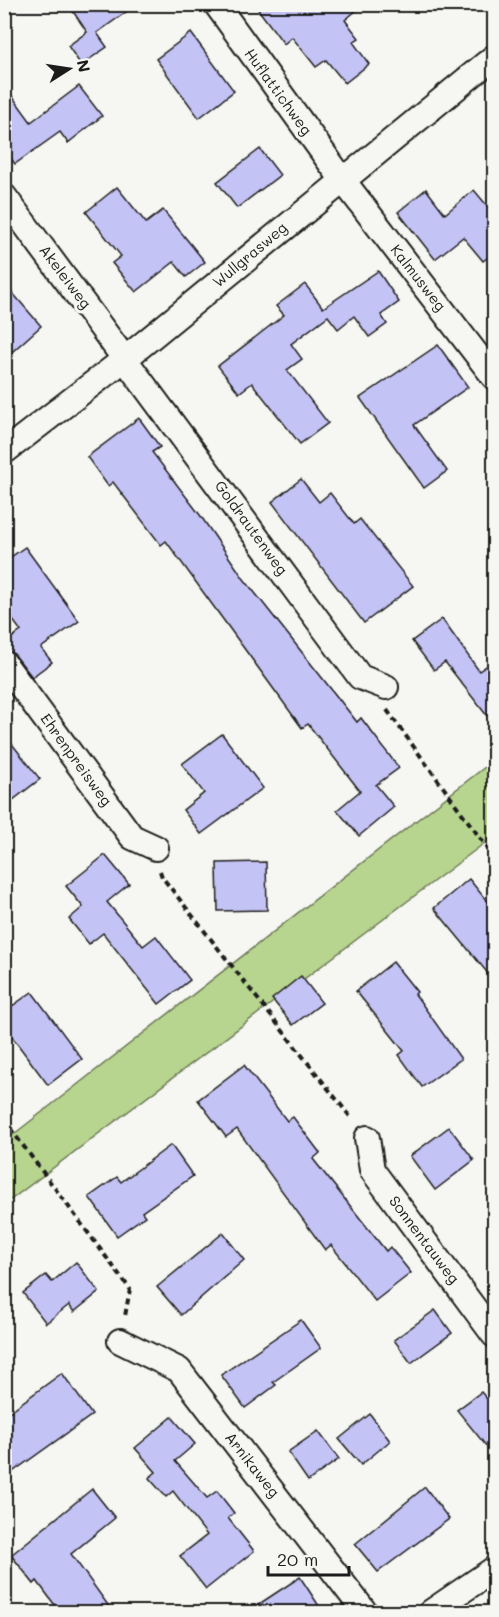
<svg xmlns="http://www.w3.org/2000/svg" width="499" height="1617" viewBox="0 0 499 1617" font-family="Mali,sans-serif">
<style>
.green{fill:#b7d58e;stroke:#6a7855;stroke-width:1.5}
.building{fill:#c4c3f5;stroke:#1c1c1c;stroke-width:1.5}
.lines{fill:none;stroke-linecap:round;stroke-linejoin:round}
.street-casing{stroke:#1c1c1c;stroke-width:28}
.path{stroke:#1c1c1c;stroke-width:4;stroke-dasharray:6 4.5;stroke-linecap:butt}
.street{stroke:#f6f6f2;stroke-width:24}
.labels{text-anchor:middle;stroke-width:6;stroke-linejoin:round;paint-order:stroke}
.street-label{font-size:15px;fill:#1c1c1c;stroke:#f6f6f2}
</style>
<rect width="100%" height="100%" fill="#f6f6f2"/>
<filter id="ink" filterUnits="userSpaceOnUse"><feTurbulence type="fractalNoise" baseFrequency=".0167" numOctaves="2"/><feDisplacementMap in="SourceGraphic" scale="12" xChannelSelector="R" yChannelSelector="G"/><feConvolveMatrix kernelMatrix="1 2 1 2 8 2 1 2 1" color-interpolation-filters="sRGB"/></filter>
<g filter="url(#ink)">
<path class="green" d="M494,760V836L5,1204V1141Z"/>
<g class="building">
<path d="M68,4H137L97,33L107,47L81,65L68,46L87,32Z"/>
<path d="M254,4H364L345,20L359,38L353,42L369,64L345,83L326,60L316,67L292,37L284,44Z"/>
<path d="M191,33L234,91L199,118L156,59Z"/>
<path d="M4,85L31,122L79,86L102,116L68,143L60,132L15,164L4,149Z"/>
<path d="M260,149L280,175L237,208L217,182Z"/>
<path d="M117,187L146,223L163,210L205,262L186,277L174,262L136,292L112,263L121,256L86,212Z"/>
<path d="M426,189L445,214L474,190L495,215V252L483,261L463,237L435,259L398,212Z"/>
<path d="M378,271L399,302L381,315L387,324L369,337L354,316L338,329L328,316L291,344L302,359L287,370L328,423L300,444L252,383L239,393L218,366L284,315L276,306L305,284L323,308Z"/>
<path d="M4,283L41,326L4,359Z"/>
<path d="M438,345L468,387L414,425L447,471L424,488L360,398Z"/>
<path d="M139,418L160,447L152,452L200,515L244,579L357,722L361,718L399,768L376,785L394,807L359,836L337,810L360,791L308,724L302,728L166,541L161,545L113,482L108,486L87,457Z"/>
<path d="M301,479L319,502L330,493L354,524L360,519L413,586L364,623L272,502Z"/>
<path d="M25,547L79,621L41,648L52,662L32,677L15,655L4,648V643L21,631L4,608V562Z"/>
<path d="M442,619L479,671L495,660V726L445,662L434,670L412,641Z"/>
<path d="M4,734L40,779L4,807Z"/>
<path d="M222,734L263,788L201,834L183,810L204,793L182,764Z"/>
<path d="M105,855L129,884L107,902L143,946L156,936L190,980L159,1004L103,933L89,944L69,919L83,907L66,886Z"/>
<path d="M266,862L267,910L218,911L217,863Z"/>
<path d="M469,879L495,911V982L434,908Z"/>
<path d="M393,962L417,992L415,994L461,1059L422,1087L399,1055L404,1051L356,991Z"/>
<path d="M301,976L322,1003L293,1025L272,999Z"/>
<path d="M32,992L82,1059L48,1085L4,1026V1012Z"/>
<path d="M244,1065L287,1121L293,1117L320,1153L313,1159L386,1251L390,1247L411,1273L375,1301L331,1245L325,1250L237,1129L226,1137L198,1100Z"/>
<path d="M449,1127L474,1160L435,1190L410,1156Z"/>
<path d="M171,1145L193,1176L142,1212L145,1216L117,1236L89,1197L117,1177L121,1182Z"/>
<path d="M223,1233L244,1260L181,1315L157,1287Z"/>
<path d="M76,1262L99,1292L74,1312L69,1305L46,1323L23,1293L46,1275L52,1282Z"/>
<path d="M435,1310L452,1333L411,1363L394,1340Z"/>
<path d="M301,1320L321,1348L273,1382L276,1385L245,1408L221,1375Z"/>
<path d="M62,1373L92,1415L4,1478V1416Z"/>
<path d="M481,1392L495,1408V1457L457,1410Z"/>
<path d="M370,1414L390,1441L361,1465L339,1439Z"/>
<path d="M172,1417L195,1444L175,1461L207,1498L217,1491L234,1513L228,1518L254,1551L206,1589L180,1556L207,1535L173,1491L166,1497L149,1478L156,1472L135,1448Z"/>
<path d="M318,1431L339,1459L308,1481L288,1452Z"/>
<path d="M425,1487L449,1519L378,1572L355,1544Z"/>
<path d="M92,1489L115,1518L71,1554L113,1612H60L37,1581L34,1584L11,1555Z"/>
<path d="M300,1577L323,1612H247Z"/>
</g>
<g class="lines">
<defs>
<g id="street">
<path d="M216,4L342,179L494,377"/>
<path d="M4,196L360,677L386,687"/>
<path d="M4,452L126,358L494,57"/>
<path d="M4,663L132,837L156,848"/>
<path d="M367,1138L372,1170L494,1335"/>
<path d="M120,1341L179,1370L365,1612"/>
<path d="M431,1612L494,1569"/>
</g>
</defs>
<use href="#street" class="street-casing"/>
<g class="path">
<path d="M387,710L494,857"/>
<path d="M160,871L162,877L352,1119"/>
<path d="M4,1120L130,1289L125,1316"/>
</g>
<use href="#street" class="street"/>
</g>
</g>
<g class="labels">
<g class="street-label">
<text transform="translate(278 92) rotate(54)" y="5">Huflattichweg</text>
<text transform="translate(250 255) rotate(-40)" y="5">Wullgrasweg</text>
<text transform="translate(65 277) rotate(53)" y="5">Akeleiweg</text>
<text transform="translate(418 278) rotate(52)" y="5">Kalmusweg</text>
<text transform="translate(251 528) rotate(54)" y="5">Goldrautenweg</text>
<text transform="translate(76 760) rotate(54)" y="5">Ehrenpreisweg</text>
<text transform="translate(424 1240) rotate(53)" y="5">Sonnentauweg</text>
<text transform="translate(252 1465) rotate(52)" y="5">Arnikaweg</text>
</g>
</g>
<rect width="499" height="1617" fill="none" stroke="#f6f6f2" stroke-width="24"/>
<rect x="12" y="12" width="475" height="1593" fill="none" stroke="#1c1c1c" stroke-width="2" filter="url(#ink)"/>
<g transform="translate(69 69) rotate(78)" stroke="#f6f6f2" stroke-width="4.5" paint-order="stroke">
<path d="M0-4.5L10 22L0 15L-10 22Z" fill="#1c1c1c"/>
<text y="-9" font-size="16" font-weight="bold" text-anchor="middle" fill="#1c1c1c">N</text>
</g>
<path d="M268 1566v9h81v-9" fill="none" stroke="#1c1c1c" stroke-width="3"/>
<text x="277" y="1566" font-size="18" fill="#1c1c1c" stroke="#f6f6f2" stroke-width="4.5" paint-order="stroke">20 m</text>
</svg>
